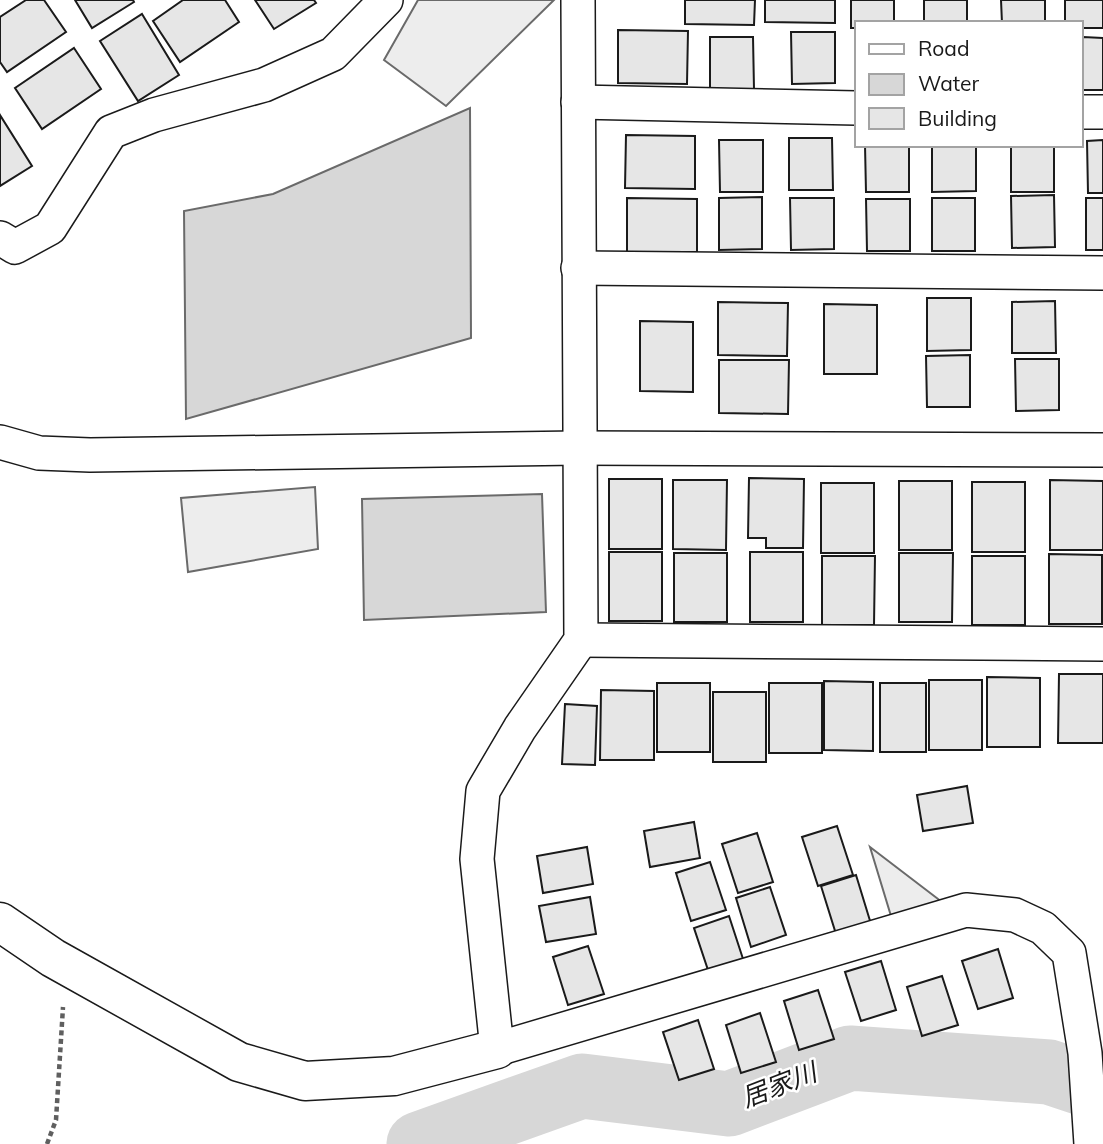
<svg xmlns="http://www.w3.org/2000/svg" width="1103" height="1144" viewBox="0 0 1103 1144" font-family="Mulish,'Noto Sans JP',sans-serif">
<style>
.built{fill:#ededed;stroke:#6a6a6a;stroke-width:2}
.water{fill:#d7d7d7;stroke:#6a6a6a;stroke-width:2}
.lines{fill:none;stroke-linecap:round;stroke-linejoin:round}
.river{stroke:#d7d7d7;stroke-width:65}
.building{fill:#e6e6e6;stroke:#1a1a1a;stroke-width:2}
.street-casing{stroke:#1a1a1a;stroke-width:36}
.secondary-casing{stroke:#1a1a1a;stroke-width:41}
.path{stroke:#5f5f5f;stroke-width:4.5;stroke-dasharray:5 3.5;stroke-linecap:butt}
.street{stroke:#fff;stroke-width:33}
.secondary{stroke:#fff;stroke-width:38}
.labels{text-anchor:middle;stroke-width:5;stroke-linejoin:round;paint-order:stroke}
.water-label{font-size:26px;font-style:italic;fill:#1a1a1a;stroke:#fff}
</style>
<rect width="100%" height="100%" fill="#fff"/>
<g class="built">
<path d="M418,0H554L446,106L384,60Z"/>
<path d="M315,487L318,549L188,572L181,498Z"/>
<path d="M870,847L942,902L891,916Z"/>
</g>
<g class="water">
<path d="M470,108L471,338L186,419L184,211L273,194Z"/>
<path d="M542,494L546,612L364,620L362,499Z"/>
</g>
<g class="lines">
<path class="river" d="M419,1144L582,1086L729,1104L850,1058L1049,1072L1103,1090"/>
</g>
<g class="building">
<path d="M26,0H44L66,32L7,72L0,62V17Z"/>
<path d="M75,0H133L134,2L92,28Z"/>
<path d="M183,0H225L239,22L180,62L153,21Z"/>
<path d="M255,0H314L316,3L274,29Z"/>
<path d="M685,0H755L754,25L685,24Z"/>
<path d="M765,0H835V23L765,22Z"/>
<path d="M851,0H894V23H856V28H851Z"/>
<rect x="924" y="0" width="43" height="23"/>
<path d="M1001,0H1045V23H1002Z"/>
<path d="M1065,0H1103V28H1080V23H1065Z"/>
<path d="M142,14L179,75L138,101L100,41Z"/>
<path d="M618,30L688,31L687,84L618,83Z"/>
<path d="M791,32H835V83L792,84Z"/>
<path d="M710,37H753L754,89H710Z"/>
<path d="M1083,37L1103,38V90H1083Z"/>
<path d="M74,48L101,89L42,129L15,88Z"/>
<path d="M0,115L32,166L0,186Z"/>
<path d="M626,135L695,136V189L625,188Z"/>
<path d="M789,138H832L833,190H789Z"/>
<path d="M719,140H763V192H720Z"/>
<path d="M1103,140V193H1088L1087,141Z"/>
<path d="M865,145H909V192H866Z"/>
<path d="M932,145H976V191L932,192Z"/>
<rect x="1011" y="145" width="43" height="47"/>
<path d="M1054,195L1055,247L1012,248L1011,196Z"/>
<path d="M762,197V249L719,250V198Z"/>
<path d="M627,198L697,199V252H627Z"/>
<path d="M790,198H834V249L791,250Z"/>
<rect x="932" y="198" width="43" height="53"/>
<rect x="1086" y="198" width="17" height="52"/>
<path d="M866,199H910V251H867Z"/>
<path d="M927,298H971V350L927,351Z"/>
<path d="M1055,301L1056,353H1012V302Z"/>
<path d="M718,302L788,303L787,356L718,355Z"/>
<path d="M824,304L877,305V374H824Z"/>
<path d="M640,321L693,322V392L640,391Z"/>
<path d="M970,355V407H927L926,356Z"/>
<path d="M1015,359H1059V410L1016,411Z"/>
<path d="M719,360H789L788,414L719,413Z"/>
<path d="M749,478L804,479L803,548H766V538H748Z"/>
<rect x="609" y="479" width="53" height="70"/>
<path d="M673,480H727L726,550L673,549Z"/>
<path d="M1050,480L1103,481V550H1050Z"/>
<rect x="899" y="481" width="53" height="69"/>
<rect x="972" y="482" width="53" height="70"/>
<rect x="821" y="483" width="53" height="70"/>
<rect x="609" y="552" width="53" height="69"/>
<rect x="750" y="552" width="53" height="70"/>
<rect x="674" y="553" width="53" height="69"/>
<path d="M899,553H953L952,622H899Z"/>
<path d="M1049,554L1102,555V624H1049Z"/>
<path d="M822,556H875L874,625H822Z"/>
<rect x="972" y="556" width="53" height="69"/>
<path d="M1059,674H1103V743H1058Z"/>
<path d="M987,677L1040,678V747H987Z"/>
<rect x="929" y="680" width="53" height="70"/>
<path d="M824,681L873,682V751L824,750Z"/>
<rect x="657" y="683" width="53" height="69"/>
<rect x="769" y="683" width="53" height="70"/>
<rect x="880" y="683" width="46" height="69"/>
<path d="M601,690L654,691V760H600Z"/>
<rect x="713" y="692" width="53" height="70"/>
<path d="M565,704L597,706L595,765L562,764Z"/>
<path d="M967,786L973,823L923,831L917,795Z"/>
<path d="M694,822L700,858L650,867L644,831Z"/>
<path d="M837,826L853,875L818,886L802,837Z"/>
<path d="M757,833L773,882L738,893L722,844Z"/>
<path d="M587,847L593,884L543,893L537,856Z"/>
<path d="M710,862L726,910L691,921L676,873Z"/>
<path d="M856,875L871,924L836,934L821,886Z"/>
<path d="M770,887L786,935L751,947L736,898Z"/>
<path d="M590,897L596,934L546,942L539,906Z"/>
<path d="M729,916L745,965L710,976L694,928Z"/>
<path d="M588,946L604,994L568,1005L553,957Z"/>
<path d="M998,949L1013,998L978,1009L962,961Z"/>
<path d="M881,961L896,1010L861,1021L845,972Z"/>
<path d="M942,976L958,1025L922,1036L907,987Z"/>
<path d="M818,990L834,1039L799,1050L784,1001Z"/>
<path d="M760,1013L776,1062L741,1073L726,1025Z"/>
<path d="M698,1020L714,1069L679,1080L663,1032Z"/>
</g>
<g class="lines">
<defs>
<g id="street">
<path d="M578,0L581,640L520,728L483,791L477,859L497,1049L966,910L1015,915L1043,928L1069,953L1085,1053L1091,1144"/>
<path d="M578,102L856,108"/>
<path d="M1080,112H1103"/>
<path d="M0,238L15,247L50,228L111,132L154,115L264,85L333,54L386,0"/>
<path d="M578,268L1103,273"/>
<path d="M0,442L39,453L90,455L578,448L1103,450"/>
<path d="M581,640L1103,644"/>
</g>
<path id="secondary" d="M0,922L53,958L239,1062L305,1081L394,1076L497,1049"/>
</defs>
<use href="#street" class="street-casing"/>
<use href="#secondary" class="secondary-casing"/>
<path class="path" d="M47,1144L56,1120L63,1007"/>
<use href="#street" class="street"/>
<use href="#secondary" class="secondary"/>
</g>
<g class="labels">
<g class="water-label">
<text transform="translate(779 1085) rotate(-21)" y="9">居家川</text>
</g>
</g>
<rect x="855" y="21" width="228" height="126" fill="#ffffff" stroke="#a3a3a3" stroke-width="2"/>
<rect x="869" y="44" width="35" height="10" fill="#ffffff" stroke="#a3a3a3" stroke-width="2"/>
<text x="918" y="56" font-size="21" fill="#1a1a1a">Road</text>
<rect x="869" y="74" width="35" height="21" fill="#d7d7d7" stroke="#a3a3a3" stroke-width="2"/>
<text x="918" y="91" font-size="21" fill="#1a1a1a">Water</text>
<rect x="869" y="108" width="35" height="21" fill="#e6e6e6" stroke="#a3a3a3" stroke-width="2"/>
<text x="918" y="126" font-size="21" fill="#1a1a1a">Building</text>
</svg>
